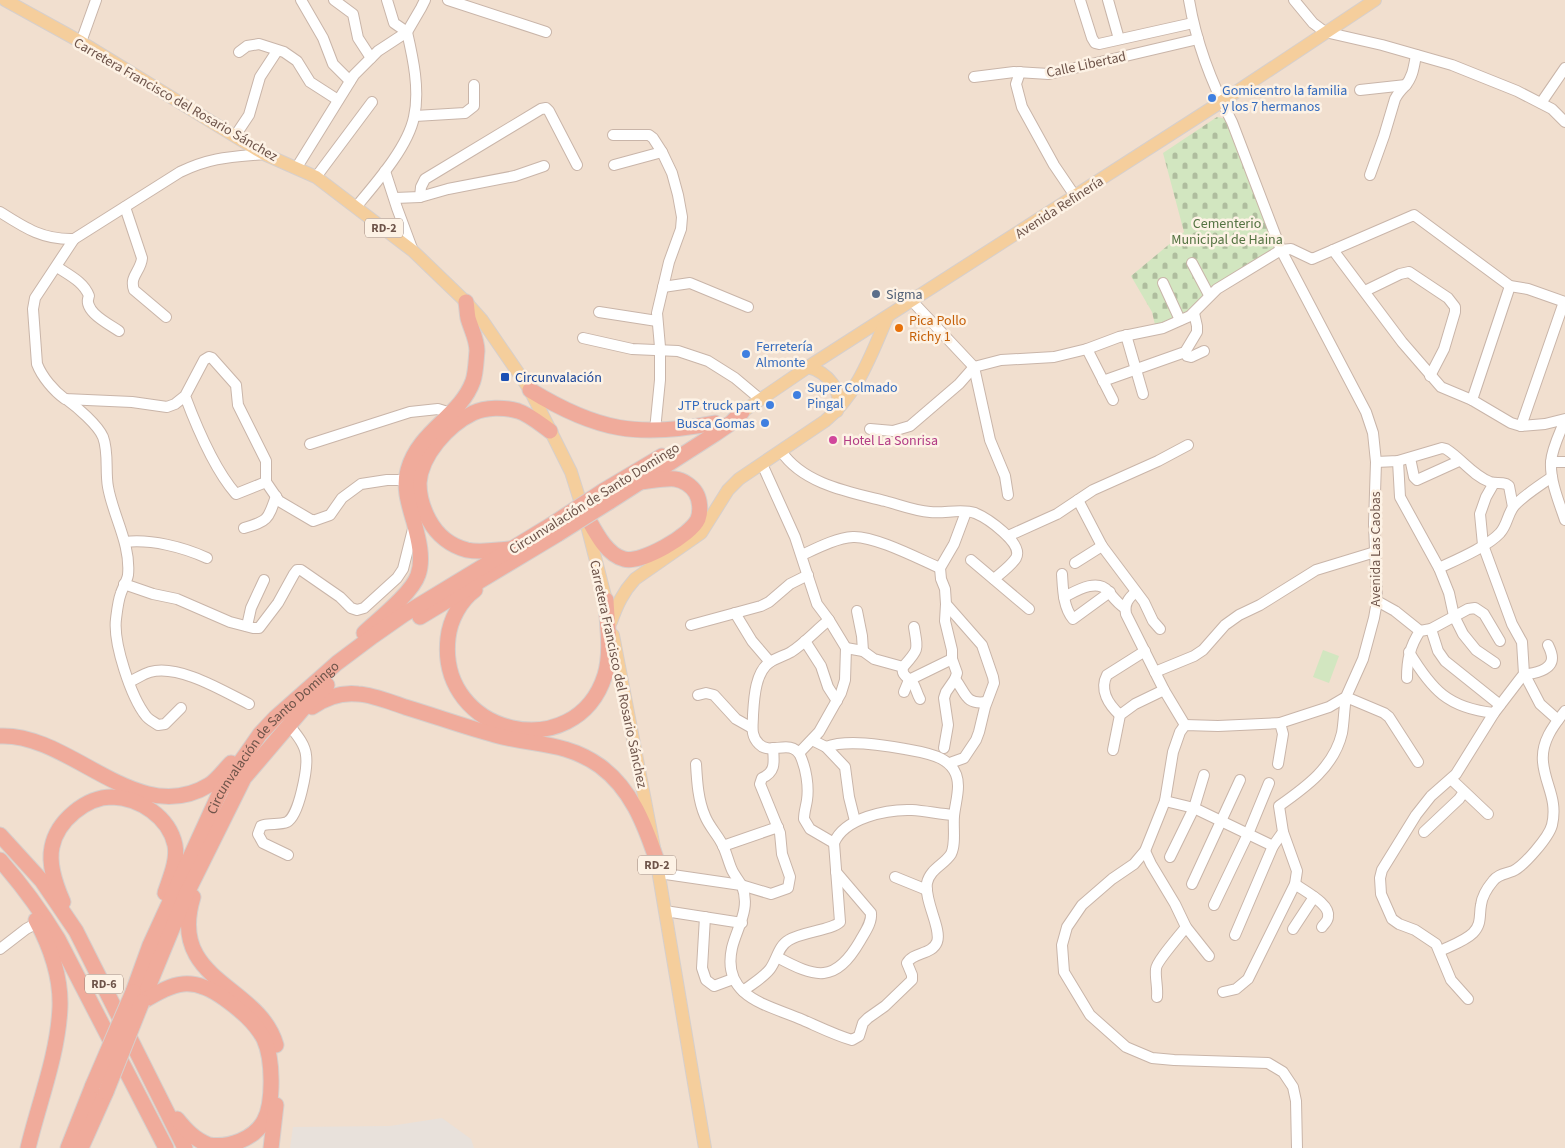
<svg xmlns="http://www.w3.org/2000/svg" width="1565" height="1148" viewBox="0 0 1565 1148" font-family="'Source Sans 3',sans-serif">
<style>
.residential{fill:#f1dfcf}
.industrial{fill:#e8e1db}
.grass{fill:#d2e6c0}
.cemetery{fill:url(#cemetery-stones)}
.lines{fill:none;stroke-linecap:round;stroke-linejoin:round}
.minor-casing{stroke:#c9b5a9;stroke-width:12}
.major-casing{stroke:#d6cfcc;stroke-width:14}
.highway-casing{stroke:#d6cfcc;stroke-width:17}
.minor{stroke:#fff;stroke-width:10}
.major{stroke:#f5ce9c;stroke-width:12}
.highway{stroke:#f0ab9b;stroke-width:15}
.highway-bridge-casing{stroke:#d6cfcc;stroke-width:17;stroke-linecap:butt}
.highway-bridge{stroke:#f0ab9b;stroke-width:15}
.shop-dot{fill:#3f7fe0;stroke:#fdf2e5;stroke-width:2}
.service-dot{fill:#5c6f8a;stroke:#fdf2e5;stroke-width:2}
.food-dot{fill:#e8710a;stroke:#fdf2e5;stroke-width:2}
.transit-dot{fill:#1a4fb4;stroke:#fdf2e5;stroke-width:2}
.hotel-dot{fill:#d1479c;stroke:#fdf2e5;stroke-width:2}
.labels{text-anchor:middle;stroke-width:5;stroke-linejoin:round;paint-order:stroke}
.shield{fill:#fdf2e5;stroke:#998378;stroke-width:1}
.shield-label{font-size:12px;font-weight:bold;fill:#6e544a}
.street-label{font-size:14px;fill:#6e544a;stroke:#fdf2e5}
.shop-label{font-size:14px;fill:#366cbe;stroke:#fdf2e5;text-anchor:start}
.park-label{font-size:14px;fill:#547342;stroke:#fdf2e5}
.service-label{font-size:14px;fill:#4e5e75;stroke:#fdf2e5;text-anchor:start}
.food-label{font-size:14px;fill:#c56008;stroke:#fdf2e5;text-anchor:start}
.transit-label{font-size:14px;fill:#164399;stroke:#fdf2e5;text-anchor:start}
.hotel-label{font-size:14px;fill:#b23c85;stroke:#fdf2e5;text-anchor:start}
</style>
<defs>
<pattern id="cemetery-stones" width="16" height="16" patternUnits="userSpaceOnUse" patternTransform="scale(1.25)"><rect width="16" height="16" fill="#d2e6c0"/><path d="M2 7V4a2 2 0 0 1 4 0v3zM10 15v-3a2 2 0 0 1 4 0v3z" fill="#afbd9e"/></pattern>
</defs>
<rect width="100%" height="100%" fill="#faeee0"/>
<rect class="residential" x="0" y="0" width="1565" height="1148"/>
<path class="industrial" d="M442,1118L471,1139L474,1148H290L293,1127L390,1126Z"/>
<path class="grass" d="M1323,650L1339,656L1329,683L1313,677Z"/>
<path class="cemetery" d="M1217,117L1227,119L1281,250L1217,289L1194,313L1156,329L1152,312L1131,276L1184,232L1163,153Z"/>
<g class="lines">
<defs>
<g id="minor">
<path d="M301,0L323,38L333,64L350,81"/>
<path d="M334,0L353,14L358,38L371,58"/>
<path d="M448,0L546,32"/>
<path d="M1080,0L1092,38L1095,43L1099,44L1193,23"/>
<path d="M1108,0L1119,39"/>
<path d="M1189,0C1196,42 1212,84 1232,122L1281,250L1366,412L1373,433L1376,462L1374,524L1377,601L1374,618L1363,659L1346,697L1329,707L1280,723L1218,726L1185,725L1180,732L1173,752L1165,801L1145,851L1134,864L1112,879L1082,905L1067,927L1062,945L1064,972L1090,1015L1126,1047L1152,1058L1174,1060L1268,1063L1283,1072L1293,1087L1296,1101L1297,1148"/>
<path d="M1294,0L1313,23L1325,32L1382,45L1452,65L1517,91L1552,109L1565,122"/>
<path d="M81,42L96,0"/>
<path d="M239,52L247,46L259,44L284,52L297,61L310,82L338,100"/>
<path d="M1020,72L1016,84L1022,107L1054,165L1075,196"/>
<path d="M974,77L1014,72L1049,74L1198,39"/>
<path d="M1360,90L1406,85"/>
<path d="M1541,103L1565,68"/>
<path d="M415,116L465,113L474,106V85"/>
<path d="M613,135H649L653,138L662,152L672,173L678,195L682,217L681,229L669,262L657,313L660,347V380L655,430"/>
<path d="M235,136L249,115L260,77L277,51"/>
<path d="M614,165L662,152"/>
<path d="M297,167L354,75L378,51L407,32L421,8L425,0"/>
<path d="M385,171L397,208L413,251"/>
<path d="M1370,175L1384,136L1395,99C1398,93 1401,90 1405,86C1413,77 1414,66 1416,55"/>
<path d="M316,177L372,102"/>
<path d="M420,197L421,187L425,179L541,109L546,108L549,111L577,165"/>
<path d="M395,198L420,197L448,189L515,176L544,166"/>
<path d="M125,207L142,258C141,271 129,276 134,290L166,317"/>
<path d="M356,207C376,183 408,147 414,117C420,90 413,58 407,32L394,23L387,0"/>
<path d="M0,212C25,228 43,240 74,239L180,172C211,157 231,157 264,154"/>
<path d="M74,239L35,298L33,309L37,364C42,377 54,391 65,399L132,402L167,407L175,404L185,396L204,360L209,357L212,358L236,385L238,405L266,461V482L236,494C214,469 197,428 185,396"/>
<path d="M1333,250L1402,342L1441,387L1472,400L1511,423L1521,426L1545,424L1565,419"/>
<path d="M1192,263L1209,295"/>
<path d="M57,267C69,275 84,282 89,296C82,311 109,324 119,331"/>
<path d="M1163,283L1180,320"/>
<path d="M663,287L690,283L748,307"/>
<path d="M1365,291L1400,274L1409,272L1448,298L1455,307V312L1444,349L1430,376"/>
<path d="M912,301L974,367L990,440L1005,476L1008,495"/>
<path d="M599,312L657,321"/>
<path d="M1126,335L1143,394"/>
<path d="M583,338L632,349L678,351L708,361L735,378L760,399"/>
<path d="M1087,349L1113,400"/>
<path d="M1185,352L1187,356L1191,357L1204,351"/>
<path d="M1103,381L1185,352L1197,332V326L1194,313"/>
<path d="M66,399C77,407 98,425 103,437C109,453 105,471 108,487C113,516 131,544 128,575C127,581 123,587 121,593C118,601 117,611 116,619C113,643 131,697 146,716C149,720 154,722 158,725L165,724L181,708"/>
<path d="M1472,400L1510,286"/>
<path d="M1565,420C1560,433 1552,448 1551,462C1550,481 1559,502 1565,520"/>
<path d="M1521,426L1564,302"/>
<path d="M870,429L893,431L910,426L959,384L974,367L1001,360L1054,357L1087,349L1119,337L1163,328L1190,316L1217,289L1281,250L1291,249L1312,259L1414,215L1510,286L1528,289L1565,302"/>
<path d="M310,444L410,412L438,409L451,413"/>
<path d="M781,451C803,484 849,492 885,501C900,505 915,511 930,512C944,514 961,508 975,513C987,518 1024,543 1016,558C1011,566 1001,573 994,579"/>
<path d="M1410,458L1414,477L1417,480L1459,461"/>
<path d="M1398,461L1400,497L1439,568L1449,593L1454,616L1463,634L1476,650L1495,663"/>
<path d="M1376,462L1398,461L1442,448L1446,449C1462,459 1472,475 1490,482C1496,484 1500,482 1506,484L1509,486L1513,507"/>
<path d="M1551,462H1565"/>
<path d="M762,464L795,537L817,604L829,620L846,648L845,680L841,693L819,732L799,753"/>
<path d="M266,482L279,501L313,521L330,515L342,498L361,484L387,480H406"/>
<path d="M1494,483L1486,497L1480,514L1483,545L1512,624L1522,642L1524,674L1527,679L1540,704L1558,720"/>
<path d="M1078,500L1102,546L1144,602L1153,621L1160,629"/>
<path d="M244,528C268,521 268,520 276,496"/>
<path d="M1008,536L1057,514L1093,490L1158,461L1188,445"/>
<path d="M125,542C151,539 183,547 207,558"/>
<path d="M802,555C817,548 836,538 853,537C875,536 919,559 940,568"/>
<path d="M971,560L1029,609"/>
<path d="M1075,563L1102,546"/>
<path d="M1439,568C1456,560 1487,547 1500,533C1507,525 1507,517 1512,509C1517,500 1543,483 1552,477"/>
<path d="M1062,574C1063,589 1063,607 1073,619L1110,592"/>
<path d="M124,584L153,594L177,599L230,622L253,628H259L278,603L294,574L297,570H301L340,597L351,608L357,610L364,608L397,578L403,569L413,529"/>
<path d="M1136,592C1128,598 1124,604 1126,614L1164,690L1185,725"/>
<path d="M1064,597C1076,591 1097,578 1108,591C1113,597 1118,604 1125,608"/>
<path d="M1377,601L1395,611L1420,631"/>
<path d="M857,611L862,636L863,651"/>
<path d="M735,613L752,641L770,662"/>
<path d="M829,620C816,630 805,643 791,652C784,656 776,658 770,662C755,672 754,699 753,715C753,726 750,735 759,744C770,756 790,738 800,755C806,768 809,786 807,800C806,807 804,812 804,819L810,829L834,843"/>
<path d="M691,625L761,606L769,602L790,584L808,575"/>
<path d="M247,626L251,608L264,580"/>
<path d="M914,627C918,651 919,649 903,667C901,676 908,677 913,683C916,688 917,694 920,699"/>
<path d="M1431,629L1438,651L1445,661L1500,705"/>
<path d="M805,641L821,666L828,687L837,701"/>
<path d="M846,648L863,651L874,659L903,667"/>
<path d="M1409,652C1432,690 1448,708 1494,713"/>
<path d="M1155,672L1194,656L1203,650L1225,625L1239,615L1260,605L1316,570L1375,552"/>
<path d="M1407,678C1407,660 1410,646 1420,631L1431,629L1468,609L1475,608L1484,614L1500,641"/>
<path d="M955,679C966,693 965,705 986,702"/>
<path d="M129,682C136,679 143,674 150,672C179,664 223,691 249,704"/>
<path d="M904,692L909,680L952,659"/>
<path d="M698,695L706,693L714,695L736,719L752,728"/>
<path d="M1120,715C1109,705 1099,690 1107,675L1145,651"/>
<path d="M812,740L826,747L845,767L849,797L855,821"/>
<path d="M944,748L948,725L944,698L946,692L955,679L957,673L952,659V650L945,621L946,604"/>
<path d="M1113,750L1120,715L1135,704L1164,690"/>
<path d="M950,763L964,758L976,740L979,732L985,707L994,683L993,677L982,645L946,604L945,589L941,579L940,568L954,544L966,512"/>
<path d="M696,764C697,781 698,800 705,816C709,826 716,833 721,842C726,850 728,861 732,870C735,876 739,881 742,886C751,909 737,927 732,948C721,998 769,1005 803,1020C819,1027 835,1035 852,1040L859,1036L863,1023L868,1018L885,1006L912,980V975L907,963C913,952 932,955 937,942C942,929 924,901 927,883C930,869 944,865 951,854C956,844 953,828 954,816C955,806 958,796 958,786C958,757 928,753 905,749C883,745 847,739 826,747"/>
<path d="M1278,764L1283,734L1280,723"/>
<path d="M1451,779L1488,814"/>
<path d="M1165,801L1194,808L1273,846"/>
<path d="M1424,832L1459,799L1464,792"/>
<path d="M723,846L778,827"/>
<path d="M1145,851L1151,864L1175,904L1186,927L1209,956"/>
<path d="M288,855L263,843L258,834L261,826L264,825C271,823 280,825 287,822C299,816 308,768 306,755C305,744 296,734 289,725"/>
<path d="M1170,857L1194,808L1204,775"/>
<path d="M659,873L741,885L771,894L788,888L790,877L782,854L780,833L760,784L762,778C776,772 774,762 773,748"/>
<path d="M895,877L927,890"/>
<path d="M1192,884L1240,780"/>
<path d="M1295,884C1304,891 1331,904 1328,917C1328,921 1324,924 1322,927"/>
<path d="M1214,905L1248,834L1269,783"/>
<path d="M665,911L742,923"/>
<path d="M705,917L702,968L706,980L714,986L733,979"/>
<path d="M1293,929L1314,897"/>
<path d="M1235,935L1273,846L1283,832L1279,806C1306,787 1334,767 1342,733C1344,722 1344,709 1346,697L1384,713L1389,717L1418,762"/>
<path d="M0,949L26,929L37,923"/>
<path d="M1440,951C1450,946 1465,941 1473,933C1482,924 1479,915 1481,905C1482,897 1488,887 1493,881C1498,874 1506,874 1513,871C1524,866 1549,837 1552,825C1558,799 1545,785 1543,762C1541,742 1553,726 1565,711"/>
<path d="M777,957C816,978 835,984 860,941C865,932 872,923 871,913L836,872"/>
<path d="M743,991C752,984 763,978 770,969C777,960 778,946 789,940C801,932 832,930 840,922L834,843C844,818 887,809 912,810C926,811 940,814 954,815"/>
<path d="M1223,992L1236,989L1248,979L1295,884L1297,871L1283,832"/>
<path d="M1157,997C1158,987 1155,978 1156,969C1156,962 1180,935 1186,927"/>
<path d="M1468,999L1451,980L1436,944L1415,930L1399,924L1392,919L1381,894L1380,878L1382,870L1416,815L1431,796L1456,774L1494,713L1520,679L1524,674C1534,674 1552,670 1552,658C1552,654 1550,649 1548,645"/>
</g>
<g id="major">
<path d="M5,0L81,42L264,154L316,177L413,251L466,302L482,320L530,390L571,472L583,510L608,608"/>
<path d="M808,367C827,372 844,391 837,411"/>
<path d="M742,412L808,367L1221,102L1375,0"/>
<path d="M611,622C617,605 623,592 635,579L701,533L728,490L739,479L825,421C857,395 871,355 887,318"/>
<path d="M613,635L656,858L705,1148"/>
</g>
<g id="highway">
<path d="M530,390C597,431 638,438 715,423"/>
<path d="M603,491L662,456"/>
<path d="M609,502L715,434L731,423L742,412"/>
<path d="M583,510C593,526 604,554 624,559C641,564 691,535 698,519C701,511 700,500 696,493C692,486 683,480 675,479C664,478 651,481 640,482"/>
<path d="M509,549C495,550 481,553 467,550C451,546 437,535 429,520C423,509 419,496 419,483C421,455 448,425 473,413C486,407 504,407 518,411C530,415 540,424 550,431"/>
<path d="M475,590C460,601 450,620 448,638C437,736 576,767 605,675C612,652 607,624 606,600"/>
<path d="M420,617L558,534"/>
<path d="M364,633C379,619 412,593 418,575C424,559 418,537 414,522C409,505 403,487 408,470C419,430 460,417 473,381C476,372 476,360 477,351C477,339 471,329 468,318C467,313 467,307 466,302"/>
<path d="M312,707C325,698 340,692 358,694C374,695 390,702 405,707C435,716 465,727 495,735C533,746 565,741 600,766C631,789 644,823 656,858"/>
<path d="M0,736C71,733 137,829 209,785C217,780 224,770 231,763"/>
<path d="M0,835L42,881L76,931L185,1148"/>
<path d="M0,860C22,885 41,911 58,939L166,1148"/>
<path d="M193,897C167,982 259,984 276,1045"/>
<path d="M63,902C56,886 48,865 52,847C57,821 86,797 112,797C140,798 169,817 175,845C178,860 170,878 165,893"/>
<path id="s1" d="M133,992L150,945L221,790L260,734L276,717L337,663L373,636L403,615L551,525"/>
<path d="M142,1002L186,895L244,778L308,703L327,685"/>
<path d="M142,1002C174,982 192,975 225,999C240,1010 255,1022 264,1039C273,1059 274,1102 264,1121C254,1139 229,1148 209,1145C195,1140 186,1130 177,1119"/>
<path d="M28,1148C39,1102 58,1055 60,1007C61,977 50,946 36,920"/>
<path d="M68,1148L93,1085"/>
<path d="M81,1148L106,1092"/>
<path d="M271,1148L276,1105"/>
</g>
</defs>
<use href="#minor" class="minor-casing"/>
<use href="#major" class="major-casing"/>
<use href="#highway" class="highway-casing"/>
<use href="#minor" class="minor"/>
<use href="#major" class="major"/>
<use href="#highway" class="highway"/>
<defs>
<g id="highway-bridge">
<path d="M551,525L603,491"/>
<path d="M558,534L609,502"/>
<path d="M93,1085L133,992"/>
<path d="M106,1092L142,1002"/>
</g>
</defs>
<use href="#highway-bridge" class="highway-bridge-casing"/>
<use href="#highway-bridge" class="highway-bridge"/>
</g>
<g class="shop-dot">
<circle cx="1212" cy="98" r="5"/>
<circle cx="746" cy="354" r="5"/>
<circle cx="797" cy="395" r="5"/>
<circle cx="770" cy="405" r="5"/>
<circle cx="765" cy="423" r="5"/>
</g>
<circle class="service-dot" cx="876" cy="294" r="5"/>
<circle class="food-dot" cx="899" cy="328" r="5"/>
<rect class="transit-dot" x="500" y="372" width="10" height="10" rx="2.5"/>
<circle class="hotel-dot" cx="833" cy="440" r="5"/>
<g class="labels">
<g class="shield">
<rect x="365" y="218.5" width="38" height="19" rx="4"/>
<rect x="638" y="855.5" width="38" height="19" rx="4"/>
<rect x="85" y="974.5" width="38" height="19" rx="4"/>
</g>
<g class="shield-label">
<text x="384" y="232">RD-2</text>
<text x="657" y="869">RD-2</text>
<text x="104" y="988">RD-6</text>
</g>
<g class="street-label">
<text transform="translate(1086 64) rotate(-12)" y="5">Calle Libertad</text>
<text transform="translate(176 99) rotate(30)" y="5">Carretera Francisco del Rosario Sánchez</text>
<text transform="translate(1059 207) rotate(-33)" y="5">Avenida Refinería</text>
<text transform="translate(594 498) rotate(-32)" y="5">Circunvalación de Santo Domingo</text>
<text transform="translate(1375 549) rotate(-90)" y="5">Avenida Las Caobas</text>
<text transform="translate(619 674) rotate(78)" y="5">Carretera Francisco del Rosario Sánchez</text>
<text dy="5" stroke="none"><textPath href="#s1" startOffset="294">Circunvalación de Santo Domingo</textPath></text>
</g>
<g class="shop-label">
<text x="1222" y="95">Gomicentro la familia<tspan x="1222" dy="16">y los 7 hermanos</tspan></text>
<text x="756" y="351">Ferretería<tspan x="756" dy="16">Almonte</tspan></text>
<text x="807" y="392">Super Colmado<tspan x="807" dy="16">Pingal</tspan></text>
<text x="760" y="410" text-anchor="end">JTP truck part</text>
<text x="755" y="428" text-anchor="end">Busca Gomas</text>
</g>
<g class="park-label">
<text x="1227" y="228">Cementerio<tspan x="1227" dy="16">Municipal de Haina</tspan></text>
</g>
<g class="service-label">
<text x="886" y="299">Sigma</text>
</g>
<g class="food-label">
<text x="909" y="325">Pica Pollo<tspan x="909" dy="16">Richy 1</tspan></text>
</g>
<g class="transit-label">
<text x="515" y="382">Circunvalación</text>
</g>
<g class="hotel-label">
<text x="843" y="445">Hotel La Sonrisa</text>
</g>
</g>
</svg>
